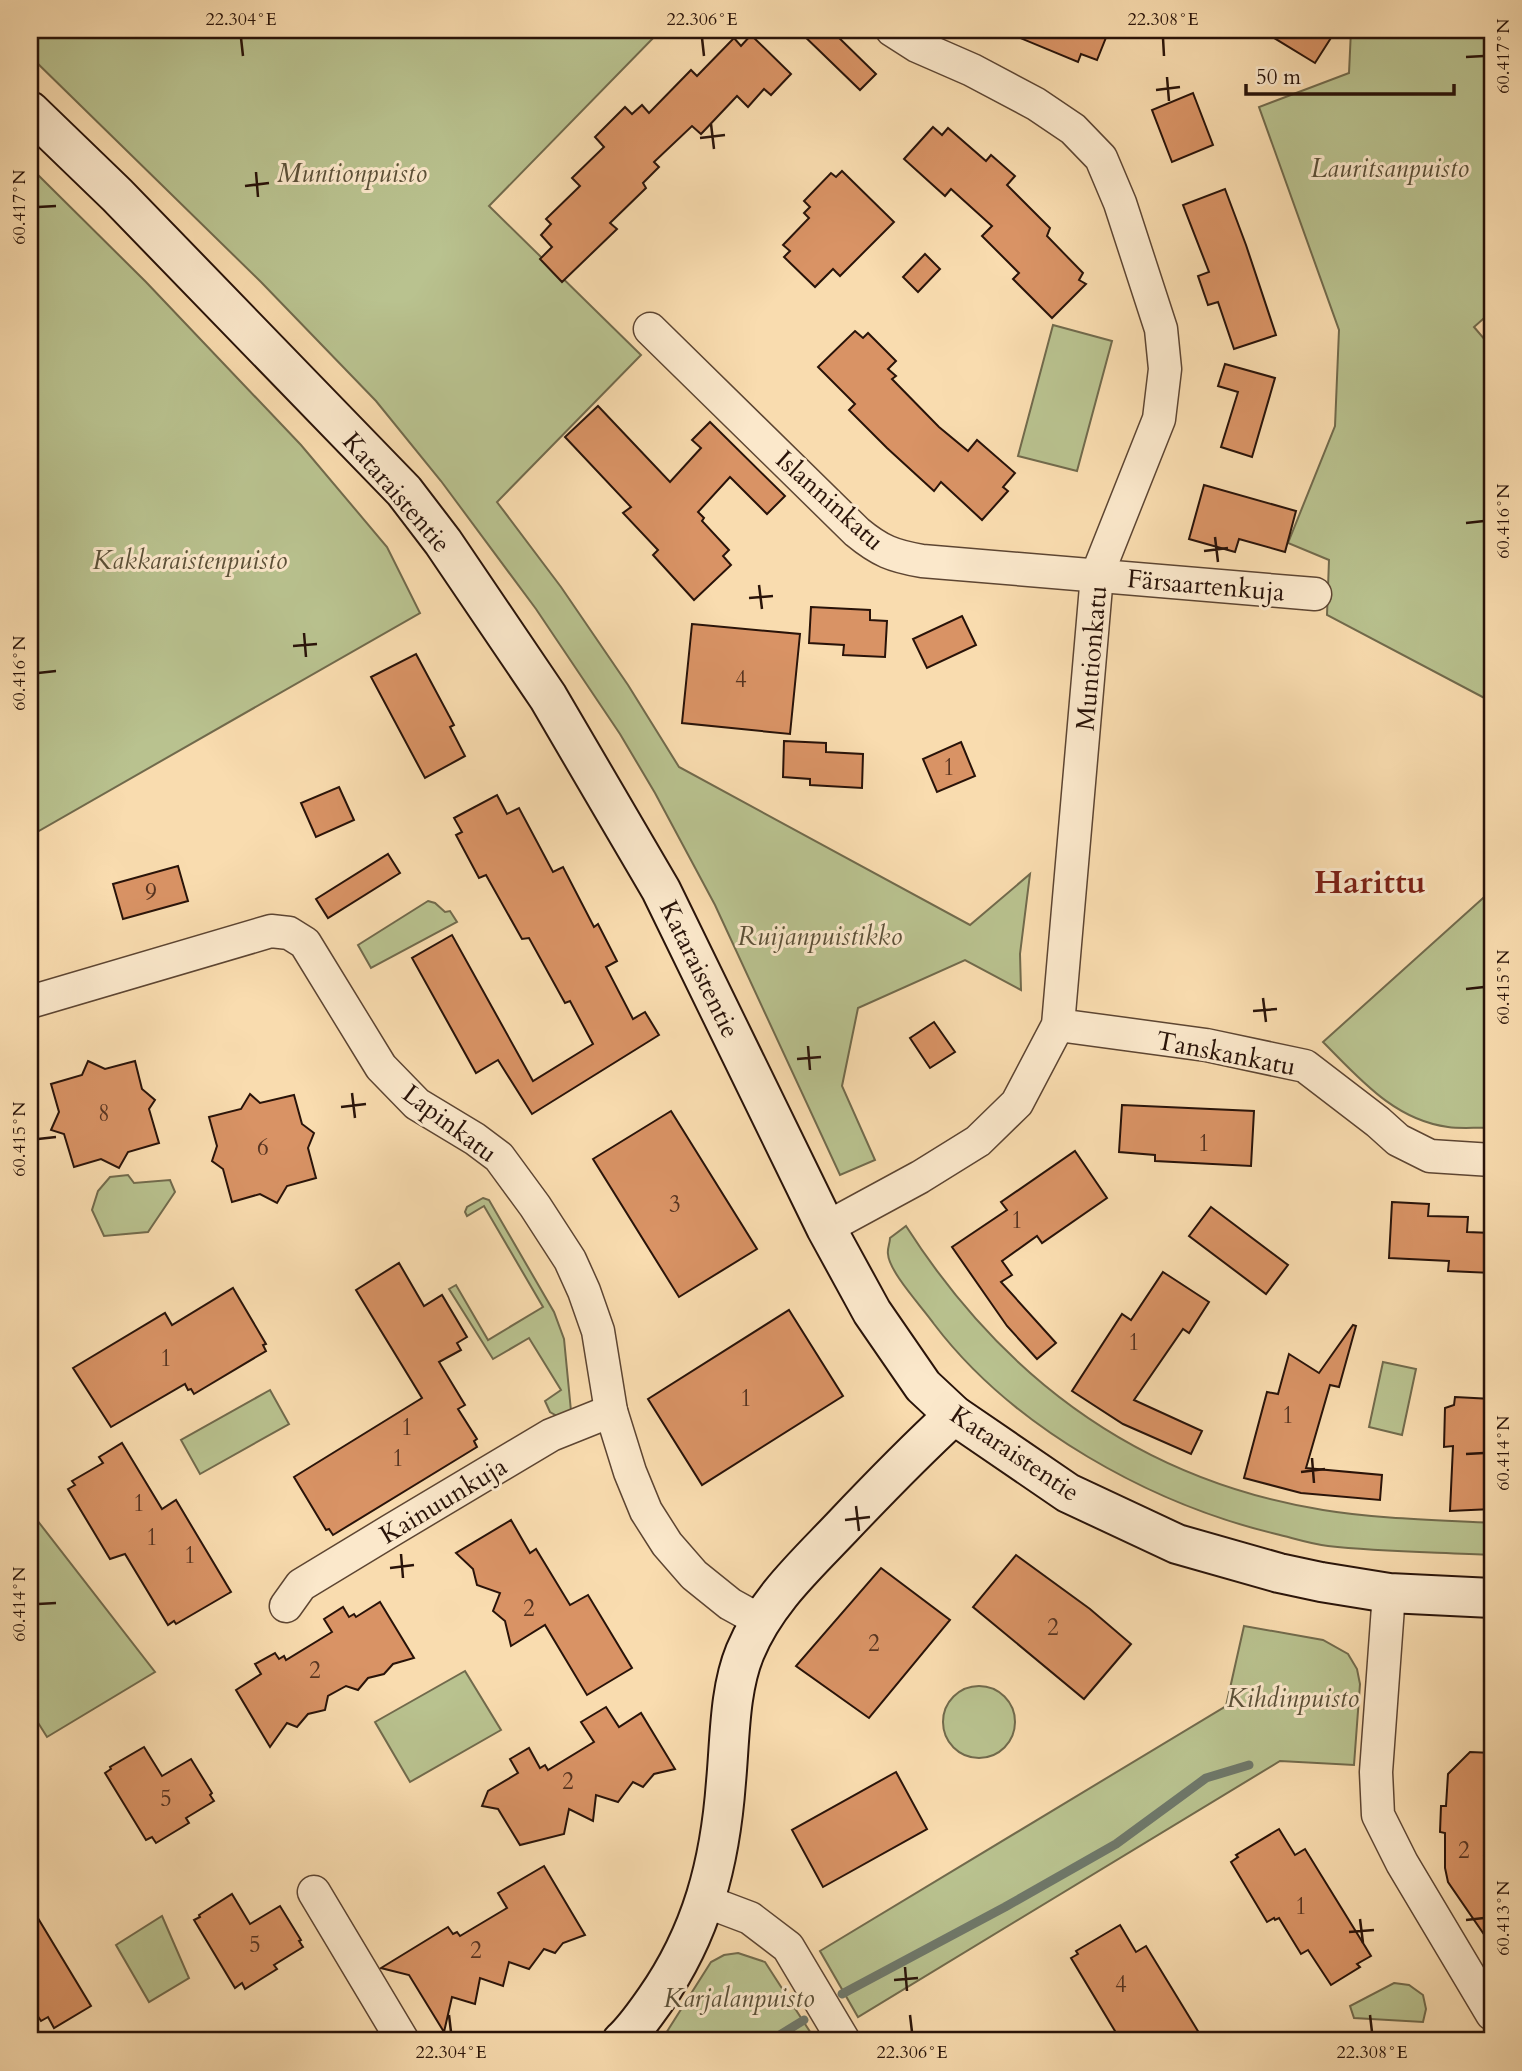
<svg xmlns="http://www.w3.org/2000/svg" width="1522" height="2071" viewBox="0 0 1522 2071" font-family="Cardo,serif">
<style>
.green{fill:#b9c28f;stroke:#716a4c;stroke-width:2}
.lines{fill:none;stroke-linecap:round;stroke-linejoin:round}
.stream{stroke:#6f786a;stroke-width:9}
.building{fill:#d99365;stroke:#291309;stroke-width:2}
.street-casing{stroke:#5d4532;stroke-width:35}
.secondary-casing{stroke:#291309;stroke-width:42}
.street{stroke:#fbe8cb;stroke-width:32}
.secondary{stroke:#fbe8cb;stroke-width:38}
.ticks{fill:none;stroke:#291309;stroke-width:2.5}
.labels{text-anchor:middle;stroke-width:6;stroke-linejoin:round;paint-order:stroke}
.number-label{font-size:23px;fill:#553320}
.park-label{font-size:26px;font-style:italic;fill:#5b5038;stroke:#fbe8cb}
.street-label{font-size:26px;fill:#291309;stroke:#fbe8cb}
.district-label{font-size:33px;font-weight:bold;fill:#7a1f14;stroke:#fbe8cb}
.neatline{fill:none;stroke:#291309;stroke-width:2.5}
.ticks-label{font-size:18px;text-anchor:middle;fill:#291309}
</style>
<rect width="100%" height="100%" fill="#f9dcaf"/>
<filter id="stains"><feTurbulence type="fractalNoise" baseFrequency=".00286" numOctaves="4"/><feColorMatrix values="0 0 0 0 .2 0 0 0 0 .09 0 0 0 0 .02 0 0 0 .5 -.17"/></filter>
<radialGradient id="worn" r=".72"><stop offset=".6" stop-color="#630" stop-opacity="0"/><stop offset="1" stop-color="#630" stop-opacity=".3"/></radialGradient>
<g class="green">
<path d="M30,30H661L489,206L641,355L497,502L561,587L628,685L679,767L970,925L1030,874L1020,954L1021,990L965,960L858,1008L842,1086L875,1160L840,1175L715,905L655,793L620,734L536,609L441,481L376,401L261,282L30,56Z"/>
<path d="M1351,30H1492V311L1474,327L1492,348V702L1327,615L1329,560L1288,543L1335,426L1339,330L1259,107L1349,73Z"/>
<path d="M30,167L146,282L301,445L387,547L420,613L30,836Z"/>
<path d="M1053,325L1112,341L1077,471L1018,456Z"/>
<path d="M1492,890V1128C1478,1127 1462,1129 1448,1127C1394,1120 1359,1078 1323,1042Z"/>
<path d="M428,901L435,903L445,912L450,911L457,922L371,968L358,945Z"/>
<path d="M128,1175L134,1183L170,1180L175,1192L148,1232L104,1236L92,1210L98,1191L110,1177Z"/>
<path d="M483,1198L489,1200L554,1312L564,1339L571,1411L557,1416L550,1412L545,1401L561,1390L529,1338L493,1359L449,1289L456,1285L488,1340L543,1307L484,1206L467,1216L465,1212L467,1207Z"/>
<path d="M906,1226C1004,1379 1141,1480 1323,1510C1378,1519 1436,1520 1492,1523V1555C1438,1552 1382,1552 1328,1546C1311,1544 1293,1538 1276,1534C1151,1504 1013,1428 934,1324C923,1308 889,1272 888,1254C887,1249 890,1243 890,1238Z"/>
<path d="M1383,1362L1416,1369L1402,1435L1369,1427Z"/>
<path d="M270,1390L289,1424L200,1474L181,1440Z"/>
<path d="M30,1511L155,1672L47,1737L30,1710Z"/>
<path d="M1244,1626L1323,1640L1348,1654L1357,1669L1360,1684L1354,1765L1280,1761L858,2017L820,1951L1226,1706Z"/>
<path d="M465,1671L501,1730L410,1782L375,1722Z"/>
<circle cx="979" cy="1722" r="36"/>
<path d="M162,1916L189,1978L149,2002L116,1945Z"/>
<path d="M738,1953L765,1962L816,2041H661L711,1962L724,1955Z"/>
<path d="M1394,1983L1409,1985L1423,1995L1426,2009L1423,2022L1354,2018L1350,2006Z"/>
</g>
<g class="lines">
<g class="stream">
<path d="M842,1994L1005,1907L1116,1844L1206,1778L1249,1765"/>
<path d="M770,2041L804,2020"/>
</g>
</g>
<g class="building">
<path d="M798,30H831L876,74L860,90Z"/>
<path d="M1001,30H1109L1097,60L1081,54L1078,62Z"/>
<path d="M1261,30H1336L1315,63Z"/>
<path d="M751,35L791,74L771,95L764,89L748,107L737,96L701,134L692,126L654,162L659,167L643,183L646,188L610,223L617,229L562,282L540,259L552,247L541,235L551,224L546,219L580,186L572,178L604,147L595,137L625,107L632,114L642,105L649,113L691,70L697,76L734,38L741,46Z"/>
<path d="M1193,93L1213,145L1172,162L1152,110Z"/>
<path d="M933,127L942,135L948,128L986,161L991,155L1015,176L1007,185L1050,228L1047,236L1083,273L1079,280L1086,284L1052,318L1013,279L1019,273L982,236L992,226L951,189L945,196L904,159Z"/>
<path d="M842,171L894,222L840,276L833,269L815,287L784,257L790,251L783,245L809,218L804,213L810,207L804,201L831,173L836,177Z"/>
<path d="M1225,189L1246,245L1276,335L1234,349L1218,302L1208,305L1198,276L1209,272L1183,205Z"/>
<path d="M925,254L940,269L918,292L903,277Z"/>
<path d="M855,331L863,338L868,333L896,361L888,369L896,376L892,379L939,427L968,451L977,440L1015,473L1003,487L1008,491L982,520L941,482L934,491L887,448L849,410L855,404L818,367Z"/>
<path d="M1225,364L1275,378L1252,457L1221,447L1238,392L1218,386Z"/>
<path d="M598,406L670,482L701,448L692,440L710,422L785,496L767,514L730,477L698,512L704,518L702,521L729,550L723,556L731,565L694,600L653,555L658,550L623,513L631,507L565,437Z"/>
<path d="M1204,485L1296,511L1285,552L1239,539L1235,552L1189,539Z"/>
<path d="M811,607L870,610V620L887,621L885,657L843,655L844,645L809,643Z"/>
<path d="M962,616L976,645L927,668L913,639Z"/>
<path d="M692,624L800,634L790,734L682,723Z"/>
<path d="M416,654L454,725L450,727L465,756L425,778L371,677Z"/>
<path d="M784,741L826,743V752L863,754L862,788L810,785V779L783,777Z"/>
<path d="M961,742L975,776L937,792L923,759Z"/>
<path d="M339,787L354,820L316,837L301,803Z"/>
<path d="M497,795L507,814L519,808L553,872L563,867L594,927L598,924L617,961L606,967L633,1019L645,1012L659,1035L532,1114L498,1060L476,1073L412,958L452,935L533,1081L593,1044L570,1001L565,1003L529,938L522,939L486,875L479,878L456,835L462,832L454,818Z"/>
<path d="M388,854L400,873L328,918L316,899Z"/>
<path d="M178,866L188,901L123,919L113,884Z"/>
<path d="M934,1022L955,1052L930,1068L910,1038Z"/>
<path d="M88,1061L105,1069L135,1061L142,1089L155,1100L149,1109L159,1143L128,1152L119,1168L101,1159L74,1167L64,1134L51,1130L59,1112L51,1084L82,1075Z"/>
<path d="M250,1094L260,1103L294,1095L302,1124L314,1133L308,1148L316,1178L287,1186L277,1203L260,1194L232,1202L223,1169L212,1161L217,1146L209,1117L241,1109Z"/>
<path d="M1122,1105L1254,1111L1251,1166L1155,1161V1155L1119,1152Z"/>
<path d="M671,1111L757,1249L679,1297L593,1159Z"/>
<path d="M1075,1151L1107,1198L1042,1243L1037,1236L1002,1261L1012,1275L1001,1282L1056,1343L1037,1359L1007,1326L952,1247L1007,1210L1001,1202Z"/>
<path d="M1392,1202L1429,1204L1428,1216L1468,1217L1467,1232L1492,1233V1273L1448,1271L1449,1261L1389,1258Z"/>
<path d="M1211,1207L1288,1265L1266,1294L1189,1236Z"/>
<path d="M399,1263L424,1306L442,1295L467,1337L457,1343L461,1350L439,1362L465,1405L458,1409L477,1439L474,1441L477,1447L333,1535L329,1529L326,1530L294,1477L422,1398L356,1290Z"/>
<path d="M1163,1272L1209,1302L1189,1333L1183,1329L1134,1400L1202,1431L1191,1454L1123,1424L1072,1391L1122,1314L1131,1320Z"/>
<path d="M233,1288L266,1344L263,1345L266,1351L194,1394L191,1389L188,1390L185,1384L111,1427L73,1368L165,1313L172,1325Z"/>
<path d="M789,1310L843,1396L702,1485L648,1399Z"/>
<path d="M1353,1325L1356,1326L1339,1387L1330,1385L1306,1468L1382,1475L1380,1500L1301,1493L1244,1478L1267,1392L1278,1394L1289,1354L1319,1373Z"/>
<path d="M1455,1397L1492,1399V1509L1450,1511L1453,1446L1444,1447L1445,1408L1454,1405Z"/>
<path d="M122,1443L162,1509L176,1500L231,1592L176,1624L174,1621L168,1625L125,1554L110,1559L68,1489L75,1485L72,1481L103,1463L99,1457Z"/>
<path d="M511,1520L530,1553L536,1549L570,1605L588,1595L632,1668L587,1695L545,1625L511,1646L505,1621L493,1611L500,1593L477,1585L473,1569L456,1553Z"/>
<path d="M1016,1555L1090,1609L1131,1644L1084,1699L973,1607Z"/>
<path d="M881,1568L950,1620L869,1718L796,1666Z"/>
<path d="M380,1602L414,1658L393,1664L384,1674L368,1678L358,1690L346,1686L328,1696L325,1710L308,1714L297,1727L287,1723L270,1747L236,1690L261,1674L255,1664L275,1653L279,1659L284,1656L286,1660L332,1632L324,1619L343,1607L349,1617L354,1614L356,1617Z"/>
<path d="M606,1707L619,1727L641,1713L675,1769L654,1774L643,1787L633,1782L618,1802L596,1795L593,1821L569,1809L564,1834L520,1845L498,1809L482,1806L488,1791L518,1773L510,1759L529,1748L540,1768L545,1765L548,1770L594,1742L581,1722Z"/>
<path d="M144,1747L162,1776L191,1759L212,1793L210,1795L214,1801L186,1818L189,1823L156,1843L152,1837L146,1840L105,1773L111,1769L110,1767Z"/>
<path d="M1470,1752L1492,1753V1791H1485L1484,1855L1492,1853V1946L1448,1882L1445,1868V1833L1440,1832L1441,1806H1446L1448,1774Z"/>
<path d="M896,1772L927,1829L823,1887L792,1830Z"/>
<path d="M1279,1829L1295,1855L1305,1849L1371,1956L1357,1964L1360,1967L1331,1985L1308,1950L1301,1954L1279,1918L1275,1920L1274,1918L1267,1922L1231,1862L1238,1857L1236,1855Z"/>
<path d="M544,1866L585,1935L563,1943L555,1953L544,1949L529,1969L509,1962L503,1986L480,1978L475,2004L452,1997L444,2032L409,1975L381,1968L448,1927L453,1934L457,1932L460,1936L507,1908L498,1893Z"/>
<path d="M232,1894L250,1924L280,1906L301,1940L299,1941L303,1947L274,1965L277,1969L245,1989L242,1983L235,1988L194,1920L200,1917L199,1915Z"/>
<path d="M30,1905L91,2006L54,2028L48,2017L41,2021L30,2004Z"/>
<path d="M1120,1925L1136,1952L1146,1946L1204,2041H1121L1071,1958L1078,1954L1076,1951Z"/>
</g>
<g class="lines">
<defs>
<g id="street">
<path d="M650,329L857,532C880,551 893,556 922,561L1315,594"/>
<path d="M30,1002L271,931L289,933L305,943L381,1067L417,1104L475,1139L499,1157L535,1206L570,1260L584,1291L598,1331L611,1411L630,1472L646,1511L667,1544L694,1575L730,1604L759,1620"/>
<path d="M1058,1025L1206,1045L1305,1066L1378,1122L1398,1140L1430,1156L1492,1160"/>
<path d="M826,1228L920,1177L978,1141L1017,1103L1058,1025L1097,575L1159,419L1165,369L1161,329L1120,203L1101,158L1073,129L1036,104L972,70L917,46L892,30"/>
<path d="M1389,1593L1376,1772L1378,1815L1402,1863L1492,2014"/>
<path d="M286,1606L301,1585L390,1531L551,1435L611,1411"/>
<path d="M314,1892L403,2041"/>
<path d="M705,1901L750,1918L788,1947L844,2041"/>
</g>
<g id="secondary">
<path d="M30,111L117,195L404,491L443,542L548,697L661,890L826,1228L872,1312L923,1386L954,1415L1068,1493L1177,1544L1279,1573L1321,1582L1389,1593L1492,1598"/>
<path d="M622,2041C635,2029 645,2014 655,2000C702,1933 720,1863 726,1782C730,1740 729,1691 745,1652C766,1601 805,1566 842,1527C878,1489 915,1451 954,1415"/>
</g>
</defs>
<use href="#street" class="street-casing"/>
<use href="#secondary" class="secondary-casing"/>
<use href="#street" class="street"/>
<use href="#secondary" class="secondary"/>
</g>
<path class="ticks" d="M241,38L243,56M702,38L704,56M1163,38L1164,56M1466,57L1484,56M1167,77L1169,101M1156,90L1180,87M711,124L714,149M700,138L725,135M256,172L258,197M245,186L269,183M38,207L56,206M1466,523L1484,521M1215,537L1218,562M1204,551L1228,548M759,585L762,609M749,598L773,596M304,633L306,657M293,646L317,644M38,673L56,671M1466,989L1484,987M1263,998L1266,1022M1253,1011L1277,1009M808,1046L810,1070M797,1059L821,1057M352,1093L355,1118M341,1107L366,1104M38,1139L56,1137M1466,1454L1484,1453M1312,1458L1314,1483M1301,1472L1325,1469M856,1506L859,1531M845,1520L870,1517M401,1554L403,1578M390,1568L414,1565M38,1604L56,1603M1360,1919L1363,1943M1466,1920L1484,1918M1349,1932L1374,1930M905,1967L907,1991M894,1980L918,1978M449,2015L451,2032M910,2015L912,2032M1370,2015L1372,2032"/>
<g class="labels">
<g class="number-label">
<text x="741" y="687">4</text>
<text x="949" y="775">1</text>
<text x="151" y="900">9</text>
<text x="104" y="1121">8</text>
<text x="1204" y="1151">1</text>
<text x="263" y="1155">6</text>
<text x="675" y="1212">3</text>
<text x="1017" y="1228">1</text>
<text x="1134" y="1350">1</text>
<text x="166" y="1366">1</text>
<text x="746" y="1406">1</text>
<text x="1288" y="1423">1</text>
<text x="407" y="1435">1</text>
<text x="398" y="1466">1</text>
<text x="139" y="1511">1</text>
<text x="152" y="1545">1</text>
<text x="190" y="1563">1</text>
<text x="529" y="1616">2</text>
<text x="1053" y="1635">2</text>
<text x="874" y="1651">2</text>
<text x="315" y="1678">2</text>
<text x="568" y="1789">2</text>
<text x="166" y="1806">5</text>
<text x="1464" y="1858">2</text>
<text x="1301" y="1914">1</text>
<text x="255" y="1952">5</text>
<text x="476" y="1958">2</text>
<text x="1121" y="1992">4</text>
</g>
<g class="park-label">
<text x="1390" y="177">Lauritsanpuisto</text>
<text x="352" y="182">Muntionpuisto</text>
<text x="190" y="569">Kakkaraistenpuisto</text>
<text x="820" y="945">Ruijanpuistikko</text>
<text x="1293" y="1707">Kihdinpuisto</text>
<text x="739" y="2007">Karjalanpuisto</text>
</g>
<g class="street-label">
<text transform="translate(397 492) rotate(49)" y="9">Kataraistentie</text>
<text transform="translate(830 500) rotate(42)" y="9">Islanninkatu</text>
<text transform="translate(1206 585) rotate(5)" y="9">Färsaartenkuja</text>
<text transform="translate(1091 658) rotate(-85)" y="9">Muntionkatu</text>
<text transform="translate(700 969) rotate(64)" y="9">Kataraistentie</text>
<text transform="translate(1226 1053) rotate(11)" y="9">Tanskankatu</text>
<text transform="translate(450 1123) rotate(37)" y="9">Lapinkatu</text>
<text transform="translate(1015 1453) rotate(34)" y="9">Kataraistentie</text>
<text transform="translate(443 1500) rotate(-31)" y="9">Kainuunkuja</text>
</g>
<g class="district-label">
<text x="1370" y="893">Harittu</text>
</g>
</g>
<rect width="1522" height="2071" fill="none" stroke="#f9dcaf" stroke-width="77"/>
<path d="M1246 84v10h208v-10" fill="none" stroke="#291309" stroke-width="3.5"/>
<text x="1256" y="84" font-size="21" fill="#291309" stroke="#fbe8cb" stroke-width="5" paint-order="stroke">50 m</text>
<rect x="38" y="38" width="1446" height="1994" class="neatline"/>
<g class="ticks-label">
<text x="241" y="25">22.304°E</text>
<text x="702" y="25">22.306°E</text>
<text x="1163" y="25">22.308°E</text>
<text transform="translate(1503 56) rotate(-90)" y="6">60.417°N</text>
<text transform="translate(19 207) rotate(-90)" y="6">60.417°N</text>
<text transform="translate(1503 521) rotate(-90)" y="6">60.416°N</text>
<text transform="translate(19 673) rotate(-90)" y="6">60.416°N</text>
<text transform="translate(1503 987) rotate(-90)" y="6">60.415°N</text>
<text transform="translate(19 1139) rotate(-90)" y="6">60.415°N</text>
<text transform="translate(1503 1453) rotate(-90)" y="6">60.414°N</text>
<text transform="translate(19 1604) rotate(-90)" y="6">60.414°N</text>
<text transform="translate(1503 1918) rotate(-90)" y="6">60.413°N</text>
<text x="451" y="2058">22.304°E</text>
<text x="912" y="2058">22.306°E</text>
<text x="1372" y="2058">22.308°E</text>
</g>
<rect width="100%" height="100%" filter="url(#stains)"/>
<rect width="100%" height="100%" fill="url(#worn)"/>
</svg>
